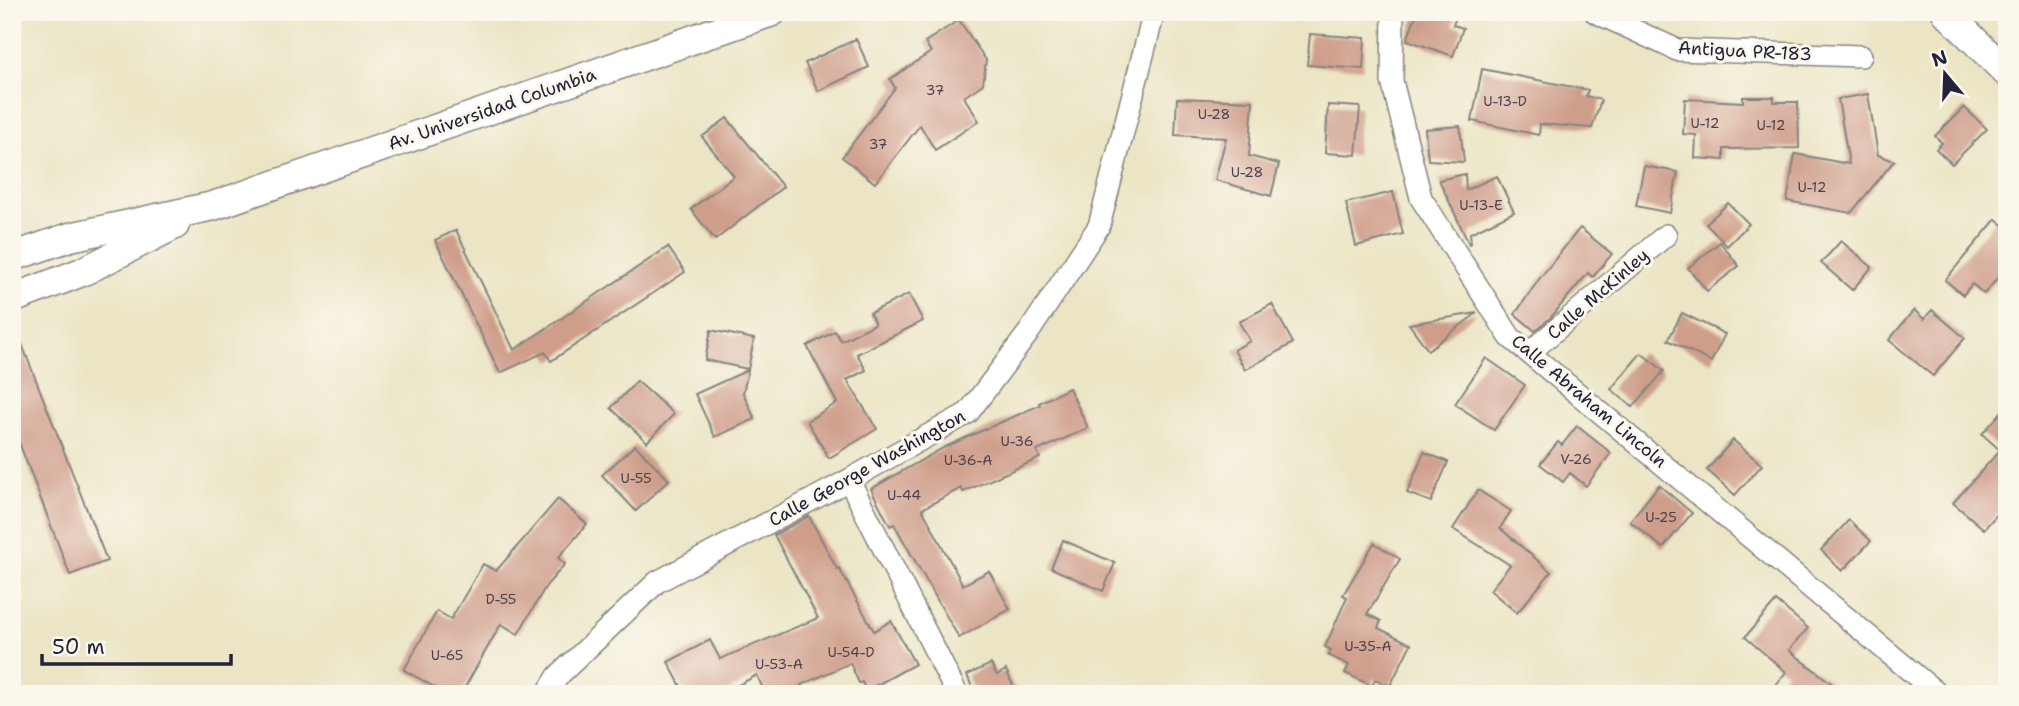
<svg xmlns="http://www.w3.org/2000/svg" width="2019" height="706" viewBox="0 0 2019 706" font-family="'Shantell Sans',sans-serif">
<style>
.building{fill:#cf9e8b}
.lines{fill:none;stroke-linecap:round;stroke-linejoin:round}
.street-casing{stroke:#868480;stroke-width:24}
.secondary-casing{stroke:#868480;stroke-width:31}
.street{stroke:#fff;stroke-width:21}
.secondary{stroke:#fff;stroke-width:28}
.labels{text-anchor:middle;stroke-width:6;stroke-linejoin:round;paint-order:stroke}
.number-label{font-size:14px;fill:#4d414f}
.street-label{font-size:18px;fill:#22223b;stroke:#fbf7ec}
</style>
<rect width="100%" height="100%" fill="#fbf7ec"/>
<filter id="ink" filterUnits="userSpaceOnUse"><feTurbulence type="fractalNoise" baseFrequency=".0143" numOctaves="2"/><feDisplacementMap in="SourceGraphic" scale="14" xChannelSelector="R" yChannelSelector="G"/><feConvolveMatrix kernelMatrix="1 2 1 2 8 2 1 2 1" color-interpolation-filters="sRGB"/></filter>
<filter id="wash" filterUnits="userSpaceOnUse"><feTurbulence type="fractalNoise" baseFrequency=".00686" numOctaves="4" result="noise"/><feDisplacementMap in="SourceGraphic" scale="28" xChannelSelector="R" yChannelSelector="G"/><feGaussianBlur stdDeviation="1.57" result="paint"/><feColorMatrix in="noise" values="0 0 0 0 0 0 0 0 0 0 0 0 0 0 0 0 0 1.4 0 .05"/><feComposite in="paint" operator="in"/></filter>
<g filter="url(#wash)">
<rect width="100%" height="100%" fill="#ebe5c5"/>
<g id="blocks">
<g class="building">
<path d="M1417,12H1458L1453,25L1463,28L1453,56L1407,40Z"/>
<path d="M959,20L986,60L983,84L964,97L979,121L935,150L920,125L875,183L842,157L895,88L890,79L931,52L925,42Z"/>
<path d="M1310,34L1365,38L1363,69L1307,65Z"/>
<path d="M856,39L869,67L818,91L805,63Z"/>
<path d="M1482,69L1588,90L1586,96L1601,100L1592,128L1540,124L1539,135L1472,121Z"/>
<path d="M1868,94L1878,155L1894,161L1851,213L1787,201L1795,154L1849,164L1838,99Z"/>
<path d="M1743,97H1774V102H1798L1799,148L1724,149V160L1695,158L1696,135L1683,134L1685,99L1743,102Z"/>
<path d="M1177,98L1253,101L1249,156L1279,164L1271,196L1215,180L1226,138L1175,135Z"/>
<path d="M1328,105L1360,107L1356,155L1325,153Z"/>
<path d="M1964,107L1987,129L1952,164L1936,149L1942,143L1935,136Z"/>
<path d="M727,118L783,187L715,240L691,209L734,176L702,137Z"/>
<path d="M1460,126L1464,162L1428,160L1425,129Z"/>
<path d="M1644,166L1678,172L1670,213L1636,206Z"/>
<path d="M1465,174L1466,190L1497,176L1514,212L1470,233L1471,243L1469,244L1439,180Z"/>
<path d="M1393,192L1403,234L1356,246L1346,203Z"/>
<path d="M1728,203L1749,224L1727,246L1706,224Z"/>
<path d="M1996,219L2007,228V267L1984,294L1972,284L1963,295L1945,280Z"/>
<path d="M1580,228L1612,254L1593,277L1588,273L1551,317L1535,331L1515,314L1540,278Z"/>
<path d="M456,230L514,350L668,247L685,272L551,361L545,352L500,373L435,240Z"/>
<path d="M1841,241L1872,267L1852,290L1821,263Z"/>
<path d="M1720,242L1739,266L1707,291L1688,268Z"/>
<path d="M909,294L923,321L857,354L866,370L847,380L877,429L829,458L807,421L837,403L807,346L835,331L841,341L875,324L870,313Z"/>
<path d="M1272,304L1293,343L1245,370L1234,350L1250,341L1239,322Z"/>
<path d="M1914,310L1924,319L1932,310L1965,338L1933,376L1889,340Z"/>
<path d="M1477,313L1428,350L1409,324Z"/>
<path d="M1682,313L1725,334L1711,362L1668,340Z"/>
<path d="M12,319L107,561L70,575L12,424Z"/>
<path d="M711,330L754,339L748,369L705,360Z"/>
<path d="M1641,353L1664,371L1633,407L1611,389Z"/>
<path d="M1486,358L1525,385L1494,430L1455,404Z"/>
<path d="M748,370L743,393L755,419L715,437L695,394Z"/>
<path d="M637,381L674,414L647,442L611,408Z"/>
<path d="M1069,388L1088,428L1037,451L1040,458L963,492L961,488L922,509L963,585L989,571L1010,609L959,638L894,524L890,526L871,489L943,448L1040,405L1039,403Z"/>
<path d="M2007,406V503L1984,529L1953,503L2000,450L1982,434Z"/>
<path d="M1577,426L1611,453L1586,486L1570,473L1563,482L1540,464L1558,442L1562,445Z"/>
<path d="M1733,440L1762,465L1735,495L1707,470Z"/>
<path d="M635,445L669,480L636,511L602,475Z"/>
<path d="M1424,452L1448,462L1431,502L1407,493Z"/>
<path d="M1659,485L1692,513L1663,548L1630,521Z"/>
<path d="M1478,490L1511,511L1500,528L1551,572L1517,613L1490,590L1510,565L1453,529Z"/>
<path d="M558,499L587,524L558,558L565,564L546,586L518,634L501,624L461,694H447L404,670L437,611L451,619L483,564L496,571Z"/>
<path d="M809,516L837,569L839,568L874,631L891,621L915,664L866,691L862,682L859,683L850,663L801,685L805,694H765L757,675L722,694H685L668,662L710,640L720,659L818,618L774,535Z"/>
<path d="M1849,520L1871,541L1842,571L1821,550Z"/>
<path d="M1063,540L1115,563L1103,591L1051,568Z"/>
<path d="M1374,543L1400,559L1367,614L1381,621L1378,628L1411,644L1390,686L1375,679L1372,686L1345,673L1349,665L1328,655L1331,650L1325,647L1347,597L1343,595Z"/>
<path d="M1776,601L1808,628L1789,650L1845,694H1769L1786,672L1745,637Z"/>
<path d="M991,664L997,675L1006,670L1017,694H970L969,689L972,687L967,675Z"/>
</g>
</g>
</g>
<g filter="url(#ink)">
<use href="#blocks" fill-opacity="0" stroke="#868480" stroke-width="2"/>
<g class="lines">
<defs>
<g id="street">
<path d="M1393,12L1392,81L1421,198L1510,337L1938,694"/>
<path d="M1595,12L1677,50L1861,56"/>
<path d="M1529,353L1666,235"/>
<path d="M849,480L957,694"/>
<path d="M547,694L558,676L657,582L849,480L968,413L1029,332L1099,226L1154,12"/>
</g>
<g id="secondary">
<path d="M1946,12L2007,73"/>
<path d="M12,257L70,237L213,206L772,12"/>
<path d="M12,299L82,272L175,225"/>
</g>
</defs>
<use href="#street" class="street-casing"/>
<use href="#secondary" class="secondary-casing"/>
<use href="#street" class="street"/>
<use href="#secondary" class="secondary"/>
</g>
</g>
<g class="labels">
<g class="number-label">
<text x="935" y="95">37</text>
<text x="1505" y="106">U-13-D</text>
<text x="1214" y="119">U-28</text>
<text x="1705" y="128">U-12</text>
<text x="1771" y="130">U-12</text>
<text x="878" y="149">37</text>
<text x="1247" y="177">U-28</text>
<text x="1812" y="192">U-12</text>
<text x="1481" y="210">U-13-E</text>
<text x="1017" y="446">U-36</text>
<text x="1576" y="464">V-26</text>
<text x="968" y="465">U-36-A</text>
<text x="636" y="483">U-55</text>
<text x="904" y="500">U-44</text>
<text x="1661" y="522">U-25</text>
<text x="501" y="604">D-55</text>
<text x="1368" y="651">U-35-A</text>
<text x="851" y="657">U-54-D</text>
<text x="447" y="660">U-65</text>
<text x="779" y="669">U-53-A</text>
</g>
<g class="street-label">
<text transform="translate(1745 51) rotate(3)" y="6">Antigua PR-183</text>
<text transform="translate(492 109) rotate(-19)" y="6">Av. Universidad Columbia</text>
<text transform="translate(1598 294) rotate(-41)" y="6">Calle McKinley</text>
<text transform="translate(1589 401) rotate(40)" y="6">Calle Abraham Lincoln</text>
<text transform="translate(867 468) rotate(-29)" y="6">Calle George Washington</text>
</g>
</g>
<rect width="2019" height="706" fill="none" stroke="#fbf7ec" stroke-width="42"/>
<g transform="translate(1945 74) rotate(341)" stroke="#fbf7ec" stroke-width="5" paint-order="stroke">
<path d="M0-5L12 26L0 18L-12 26Z" fill="#22223b"/>
<text y="-10" font-size="19" font-weight="bold" text-anchor="middle" fill="#22223b">N</text>
</g>
<path d="M42 654v10h189v-10" fill="none" stroke="#22223b" stroke-width="3.5"/>
<text x="52" y="654" font-size="21" fill="#22223b" stroke="#fbf7ec" stroke-width="5" paint-order="stroke">50 m</text>
</svg>
